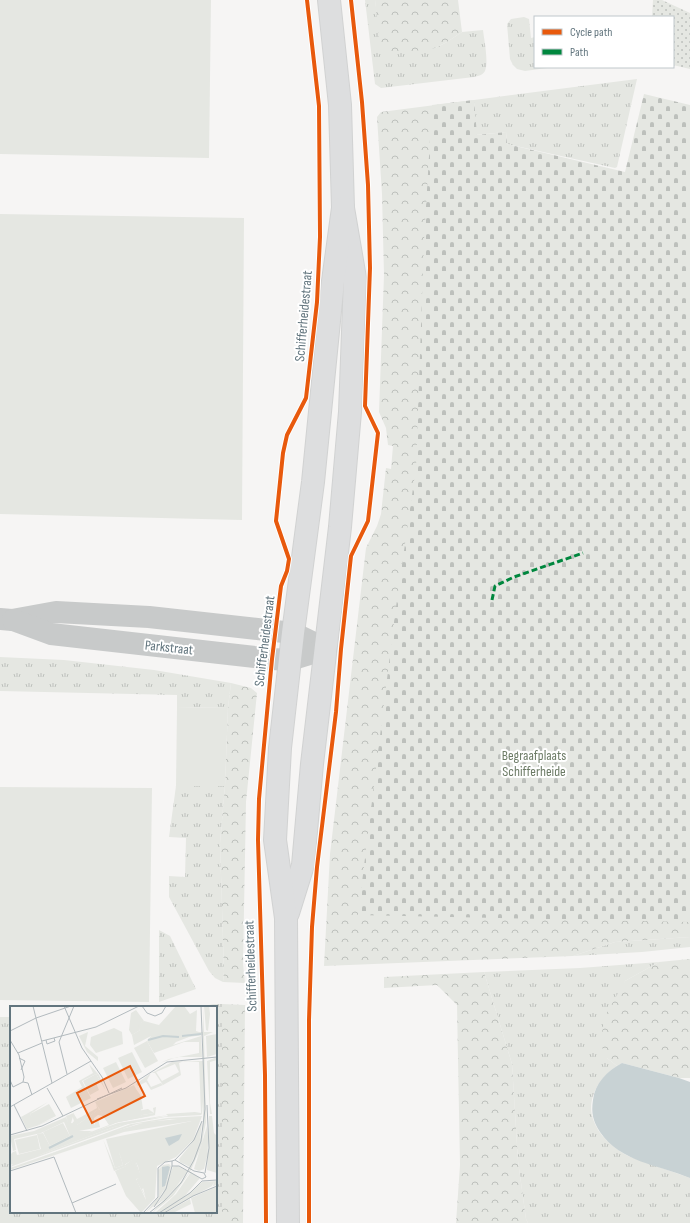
<svg xmlns="http://www.w3.org/2000/svg" width="690" height="1223" viewBox="0 0 690 1223" font-family="'Sofia Sans Condensed',sans-serif">
<style>
.grass{fill:url(#grass-tufts)}
.forest{fill:url(#forest-crowns)}
.cemetery{fill:url(#cemetery-stones)}
.garden{fill:url(#garden-dots)}
.pitch{fill:#e5e7e2}
.water{fill:#c8d2d4}
.lines{fill:none;stroke-linecap:round;stroke-linejoin:round}
.secondary-casing{stroke:#d1d2d2;stroke-width:24}
.street{stroke:#c8caca;stroke-width:22}
.secondary{stroke:#dddedf;stroke-width:22}
.quiet{stroke:#00873e;stroke-width:3;stroke-dasharray:6 3;stroke-linecap:butt}
.cycleway-casing{stroke:#fff;stroke-width:6}
.cycleway{stroke:#e8590c;stroke-width:4}
.labels{text-anchor:middle;stroke-width:4;stroke-linejoin:round;paint-order:stroke}
.street-label{font-size:14px;fill:#62757e;stroke:#fff}
.park-label{font-size:14px;fill:#6c7b65;stroke:#fff}
.inset-river{fill:none;stroke:#c8d2d4;stroke-width:2}
.inset-road{fill:none;stroke:#b2babe;stroke-width:1}
.view{fill:#e8590c;fill-opacity:0.15;stroke:#e8590c;stroke-width:2}
.inset-edge{fill:none;stroke:#62757e;stroke-width:2}
</style>
<defs>
<pattern id="grass-tufts" width="24" height="20" patternUnits="userSpaceOnUse"><rect width="24" height="20" fill="#e5e7e2"/><path d="M3 7l-1-3M5 7V3M7 7l1-3M15 17l-1-3M17 17v-4M19 17l1-3" fill="none" stroke="#bdc0bc"/></pattern>
<pattern id="forest-crowns" width="20" height="18" patternUnits="userSpaceOnUse"><rect width="20" height="18" fill="#e5e7e2"/><path d="M2 6a3 3 0 1 1 6 0M12 15a3 3 0 1 1 6 0" fill="none" stroke="#bdc0bc"/></pattern>
<pattern id="cemetery-stones" width="16" height="16" patternUnits="userSpaceOnUse"><rect width="16" height="16" fill="#e5e7e2"/><path d="M2 7V4a2 2 0 0 1 4 0v3zM10 15v-3a2 2 0 0 1 4 0v3z" fill="#bdc0bc"/></pattern>
<pattern id="garden-dots" width="8" height="8" patternUnits="userSpaceOnUse"><rect width="8" height="8" fill="#e5e7e2"/><path d="M2 2h.1M6 6h.1" fill="none" stroke="#bdc0bc" stroke-width="1.8" stroke-linecap="round"/></pattern>
</defs>
<rect width="100%" height="100%" fill="#f6f5f4"/>
<g class="grass">
<path d="M365,0H375L377,15L435,48L447,42L462,32L483,30C484,39 489,63 485,71C483,75 478,76 474,77L381,88L375,84Z"/>
<path d="M524,17L529,19L531,38L535,37V67H554L525,71L517,69L513,65L510,59L507,24L511,19Z"/>
<path d="M637,79L617,167L615,168L507,144L506,132L476,135L474,100Z"/>
<path d="M0,657L64,660L154,670L231,683L228,707L177,708V695L0,691Z"/>
<path d="M176,786H225L220,843L224,972L223,982L215,978L209,971L169,897V876L185,877L186,838L169,837Z"/>
<path d="M159,930L170,936L196,989L159,1002Z"/>
<path d="M690,937V947L642,952L573,956L615,942Z"/>
<path d="M659,962L625,981L607,1058L617,1066C600,1076 586,1099 593,1119C598,1135 613,1148 628,1156L690,1178V1223H528L526,1219L518,1161L512,1064L484,972L580,968Z"/>
<path d="M213,1004H222V1223H0V1017H11V1212H216V1007H201Z"/>
</g>
<g class="forest">
<path d="M375,0H458L462,32L447,42L435,48L381,56Z"/>
<path d="M474,100L476,135L690,880V937L615,942L573,956L324,966L330,854L366,548L377,526L381,514L386,468L391,469L393,446L388,445L386,428L379,412L384,275L382,194L377,117L381,112Z"/>
<path d="M231,683L251,688L257,693L246,802L243,964L245,983L223,982L224,972L220,843L225,786L228,707Z"/>
<path d="M690,959V1078H679L622,1063L617,1066L607,1058L600,1043L605,1016L625,981L659,962Z"/>
<path d="M484,972L512,1064L518,1161L526,1219L528,1223H456L460,1165L457,1005L437,985L384,988V977Z"/>
<path d="M222,1004L245,1005L243,1223H222Z"/>
</g>
<path class="cemetery" d="M644,94L690,105V922L358,915L395,614L416,467L424,241L432,105L474,100L477,135L506,132L507,144L625,172Z"/>
<path class="garden" d="M653,0H662L690,13V69L673,65V17H652Z"/>
<g class="pitch">
<path d="M0,0H211L209,158L0,154Z"/>
<path d="M0,214L244,218L242,520L0,514Z"/>
<path d="M228,707L225,786H176L177,708Z"/>
<path d="M0,787L152,788L149,1002L0,1000Z"/>
</g>
<path class="water" d="M622,1063L679,1078L690,1082V1178C659,1165 620,1162 600,1132C593,1121 591,1113 593,1100C595,1083 607,1071 622,1063Z"/>
<g class="lines">
<defs>
<g id="secondary">
<path d="M288,913L303,865L312,764L340,527L350,412L355,278L343,208L340,105L329,0"/>
<path d="M288,1223L286,918L275,840L280,748L293,633L313,482L333,281L343,208"/>
</g>
</defs>
<use href="#secondary" class="secondary-casing"/>
<g class="street">
<path d="M0,619L12,620L56,612L149,617L293,633L326,649"/>
<path d="M13,620L51,634L272,659L290,660L326,649"/>
</g>
<use href="#secondary" class="secondary"/>
<path class="quiet" d="M492,600L495,586L514,577L583,553"/>
<defs>
<g id="cycleway">
<path d="M266,1223L265,1075L258,840L259,799L272,659L281,586L287,571L289,559L276,521L283,453L287,435L306,398L317,302L320,237L319,106L307,0"/>
<path d="M309,1223V1020L312,927L317,867L336,712L341,649L351,556L368,521L378,433L365,406L370,268L368,185L362,102L351,0"/>
</g>
</defs>
<use href="#cycleway" class="cycleway-casing"/>
<use href="#cycleway" class="cycleway"/>
</g>
<g class="labels">
<g class="street-label">
<text transform="translate(303 316) rotate(-85)" y="5">Schifferheidestraat</text>
<text transform="translate(264 641) rotate(-83)" y="5">Schifferheidestraat</text>
<text transform="translate(169 647) rotate(6)" y="5">Parkstraat</text>
<text transform="translate(250 966) rotate(-92)" y="5">Schifferheidestraat</text>
</g>
<g class="park-label">
<text x="534" y="760">Begraafplaats<tspan x="534" dy="16">Schifferheide</tspan></text>
</g>
</g>
<g transform="translate(10 1006)">
<rect width="207" height="207" fill="#f6f5f4"/>
<path d="M166,0H174L180,8L187,4L186,25L189,26H193V0L194,26H203L194,30L196,116L191,141L180,166L163,190L142,207L178,168L193,126V29L179,31L166,36L163,39L191,30L192,51H167L150,57L159,53L189,47V36H174L144,47L137,35L141,30L124,39L122,29L130,24L127,19L134,15L149,19ZM194,0H199L200,8L198,25L196,24ZM207,28V48L197,51L196,30ZM207,51V54L200,56V97L202,108H200L197,55ZM174,55L169,57L171,69L153,79L145,67H142L162,56L175,55H193V95L192,108L191,109L155,111L118,118L0,161L3,158L0,159V149L3,146L6,145L7,149L31,143L27,128L33,127L40,140L60,130L54,116L31,127L4,133L6,144L3,145L0,130L24,125L56,111L58,116L56,110L64,107L61,117L67,119L89,103L93,108L126,83L131,90L133,103L117,107L138,103L144,107L121,111L110,115L122,112L136,110L146,109L108,116L27,150L104,121L127,115L158,110L156,108L185,106L191,107L189,56ZM165,58L169,66L152,75L146,66ZM88,109L93,110L99,119L78,127L82,125H69L90,121L88,113L84,119V112ZM79,58L89,69L96,85L86,68L72,75L81,92L61,102L56,91L72,81L69,75L83,67ZM192,110L183,134L166,151L147,160L145,192L131,207L116,190L105,165L125,156L131,172L126,173L136,194L128,160L124,153L114,159L109,146L113,159L105,162L96,133L182,115L160,113L127,118L29,152L121,118L157,112ZM199,110H202L204,127L207,130V167L197,164ZM192,116L190,135L180,161L170,156L169,153L181,138ZM197,120L199,142L194,163L189,165L184,163ZM159,158L161,160L156,180L146,198L136,206L149,190L148,164L153,159ZM167,160L178,165L159,190L145,200L150,194L163,161ZM181,166L190,172L173,192L192,176L207,175V179L203,180L204,176L202,180L153,207H145L166,188ZM206,181L207,207H185L181,192ZM180,193L181,198L163,207H155Z" fill="#e5e7e2" fill-rule="evenodd"/>
<path d="M78,26L75,40L88,51V55L77,46L69,30ZM141,67L137,74L141,81L151,77L153,79L141,84L136,76L128,80L126,78ZM124,79L126,83L121,111L144,107L143,102L146,101L145,109L99,118L85,96ZM38,96L20,108L27,119L47,111L29,119L17,123L11,111ZM86,98L89,103L85,106L67,119H61L64,115L62,109L64,108L67,113L71,111L87,102ZM158,109L104,121L27,150L69,131L108,117ZM179,112L182,115L114,126L0,164V162L102,126L136,116ZM93,133L105,162L113,159L109,146L115,159L123,153H128L126,156L135,181L132,183L137,194L126,174L130,171L125,157L104,165Z" fill="#e5e7e2"/>
<path d="M126,4L134,15L128,19L130,24L122,29L119,24L121,7ZM125,81L127,91L130,90L131,94V111L99,118L88,96Z" fill="#e5e7e2"/>
<path d="M104,22L112,26L113,38L86,47L80,39L81,31ZM137,35L148,55L135,62L124,42ZM122,46L132,66L118,73L108,52ZM106,56L116,76L103,82L93,62ZM86,68L90,75L86,77L89,84L80,89L73,75ZM39,98L46,110L26,120L20,108ZM53,117L60,130L40,140L33,126ZM27,129L30,143L9,148L5,134Z" fill="#e5e7e2"/>
<path d="M172,128L169,134L159,140L155,132ZM158,160L160,161L155,180L152,181V161Z" fill="#c8d2d4"/>
<path class="inset-river" d="M172,30L191,28M138,34L153,30L169,31M39,142L63,130"/>
<path class="inset-road" d="M23,0L42,77M54,0L72,42L92,71L99,87M132,0L137,7L145,10L152,7L156,0M0,25L26,12L61,0M0,34L9,49L14,71L13,76L18,77L22,89M36,34L37,38L45,35L44,32M32,35L86,21L129,0M8,47L32,37M9,52L15,55L11,64M57,68L49,36L64,0M0,74L3,81L13,76M37,82L53,110M87,93L116,82L157,56L207,51M4,99L17,125M0,101L81,55M0,129L32,120L112,82M165,154L184,165L194,167L196,171L192,173L169,160H162V155ZM165,154L184,134L192,115M0,165L44,151L66,207M195,167L199,142L197,99M62,197L106,178M144,201L156,183L162,160M133,207L148,191V162L155,156L162,155M139,207L154,195L171,177L184,154L191,135L195,103L191,0M149,207L180,187L192,175L207,174M154,207L183,190L207,180"/>
<path class="view" d="M120,60L135,90L82,117L67,87Z"/>
<rect width="207" height="207" class="inset-edge"/>
</g>
<rect x="534" y="16" width="140" height="52" fill="#ffffff" stroke="#c0c8cb"/>
<rect x="542" y="29" width="20" height="6" fill="#e8590c" stroke="#c0c8cb"/>
<text x="570" y="36" font-size="12" fill="#62757e">Cycle path</text>
<rect x="542" y="49" width="20" height="6" fill="#00873e" stroke="#c0c8cb"/>
<text x="570" y="56" font-size="12" fill="#62757e">Path</text>
</svg>
